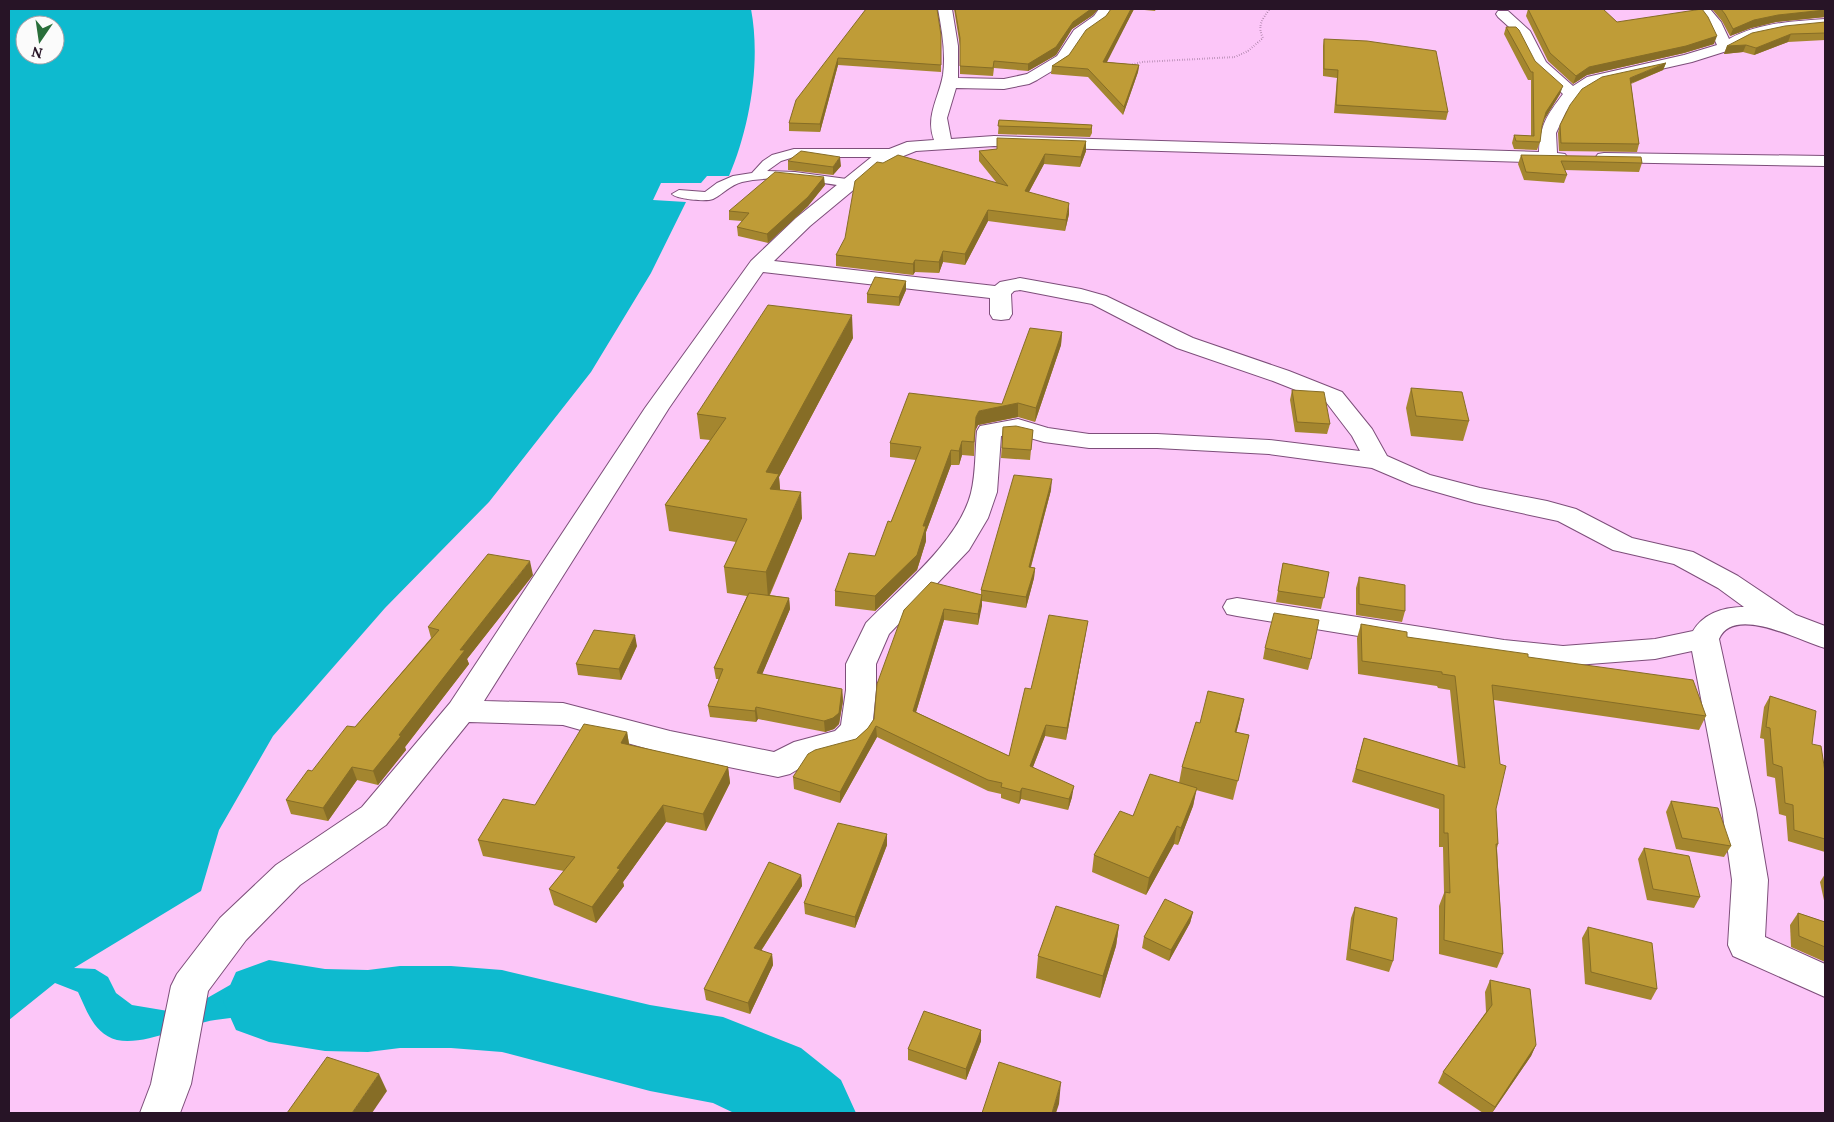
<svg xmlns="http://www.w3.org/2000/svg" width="1834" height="1122" viewBox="0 0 1834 1122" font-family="Lora,serif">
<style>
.water{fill:#0ebacf;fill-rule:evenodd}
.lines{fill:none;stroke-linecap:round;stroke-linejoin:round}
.river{fill:#0ebacf;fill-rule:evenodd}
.lane-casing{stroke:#7d4e7a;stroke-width:2}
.street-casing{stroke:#7d4e7a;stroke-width:2}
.path{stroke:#8e6a8b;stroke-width:2;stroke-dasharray:0.5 2;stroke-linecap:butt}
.lane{fill:#fff;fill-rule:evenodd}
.street{fill:#fff;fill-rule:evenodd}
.wall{fill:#a4862f}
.shaded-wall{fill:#866d26}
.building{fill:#bf9c37;stroke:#866d26}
</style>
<rect width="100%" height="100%" fill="#fcc6f8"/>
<path class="water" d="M9,9H751C761,62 750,127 729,176H707L701,183H661L653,200L686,202L651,273L591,372L489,502L385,608L273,736L219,830L201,891L74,968L95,969L108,977L116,993L132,1005L168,1011L202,1001L230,985L259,981L360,1011C312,1013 262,1013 215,1020C187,1024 145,1046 117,1040C94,1034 87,1011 78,992L55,983L9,1020ZM25,25H55V55H25Z"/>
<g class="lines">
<path class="river" d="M269,960L325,969L368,970L400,966H451L502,970L650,1005L723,1017L801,1048L841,1080L856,1113H734L713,1103L650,1091L502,1052L451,1048H400L368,1052L325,1051L269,1042L236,1030L223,1001L236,972Z"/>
<defs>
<path id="lane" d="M794,149H894L900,153L894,157H794L781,161L767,171L795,172L854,180L856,183L854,186L849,187C815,182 777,174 742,182C730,185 723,194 713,199C706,202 676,199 672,194L679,190L705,192L717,183L733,176L752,173L763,161L772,155Z"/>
<g id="street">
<path d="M938,9H952L958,46V78L1004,79L1027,74L1057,56L1074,30L1094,16L1099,9H1113L1104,22L1084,36L1067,62L1037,80L1029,84L1004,89L956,88L947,118L951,139L994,136L1539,152C1540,125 1547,115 1563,94L1534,67L1519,36L1498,17L1496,14L1498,11H1508L1530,31L1546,62L1573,86L1587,77L1684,55L1717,45L1707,23L1696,9H1710L1721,22L1729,39C1757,23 1794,21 1825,19V27L1782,31L1749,39L1730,50L1692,62L1599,83L1578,96L1566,112L1556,133L1557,153L1565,154L1568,158L1565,162L1559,163L994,146L916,151L886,163L810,226L774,261L995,286L1000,282L1020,278L1081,289L1106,296L1193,338L1289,371L1342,392L1372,429L1387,456L1430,475L1480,488L1547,501L1576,509L1632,538L1693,552L1738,576L1796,615L1825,626V648C1802,642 1734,604 1719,639L1756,809L1768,880L1765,937L1825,964V997L1733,956L1728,945L1732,880L1722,809L1692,651L1655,659L1563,666L1504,660L1237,616L1227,614L1223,607L1227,600L1237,598L1504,640L1563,646L1655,639L1693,631C1704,613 1724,607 1744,607L1718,588L1674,564L1613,550L1558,521L1475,503L1412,485L1372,468L1269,454L1157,448H1089L1044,442L1016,434L1001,436L997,492L988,518L969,550L889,634L876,664V690L872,730L867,738L856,748L815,759L790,774L778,777L670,755L563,725L469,722L386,825L300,885L246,940L208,991L191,1084L180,1113H140L151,1084L171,986L177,974L220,918L276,865L362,807L450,703L645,408L751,261L796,218L874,155L907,142L934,140C925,116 939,98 943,75C946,53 942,31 938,9ZM763,272L990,298V314L993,319L1001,320L1009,319L1012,314L1011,294L1014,291L1020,290L1092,304L1177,348L1273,381L1326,402L1352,436L1360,451L1269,440L1157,434H1089L1048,428L1018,419L980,426L977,431C975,451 976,473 971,493C959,541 900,588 866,623L846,664V690L841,725L835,731L794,742L774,752L670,731L563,703L484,701L669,408Z"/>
<path d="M1604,153L1825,156V166L1598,162L1595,158L1598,154Z"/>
</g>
</defs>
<use href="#lane" class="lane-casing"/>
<use href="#street" class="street-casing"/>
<path class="path" d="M1130,65L1142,62L1235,57L1248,51L1263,38C1257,26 1262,19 1270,9"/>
<use href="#lane" class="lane"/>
<use href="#street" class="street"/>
</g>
<g class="wall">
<path d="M866,9L941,35V72L838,65L820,132L789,131V123Z"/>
<path d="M954,9H1098L1093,15L1072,29L1056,55L1028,71L994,68L993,76L960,74V46Z"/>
<path d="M1111,9H1156L1155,11L1134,9L1106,62L1139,65L1138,72L1123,115L1088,77L1051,74L1052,66L1069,55L1106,16Z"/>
<path d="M1528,9L1617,22L1714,44L1684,53L1587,75L1573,84L1548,61L1526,16Z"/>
<path d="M1712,9H1825V17L1776,22L1751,28L1730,36L1722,21Z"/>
<path d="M1825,22V40L1788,42L1754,55L1743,52L1724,54L1727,46Z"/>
<path d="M1506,27L1535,61L1560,94L1544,120L1541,127L1540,142L1537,150L1514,149L1512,143L1514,135L1531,136V80H1528L1504,34Z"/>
<path d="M1324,39L1448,112L1446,120L1334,113L1337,78L1323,76V46Z"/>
<path d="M1666,63L1663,70L1631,84L1639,144L1637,152L1559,151L1558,133L1560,125Z"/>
<path d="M999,120L1092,125V133L1090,137L998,134Z"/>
<path d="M1086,141V151L1080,167L1044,164L1029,192L1069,214L1065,231L988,221L965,265L943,262L939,273L915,272L913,275L836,266V255L996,182L979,161V151Z"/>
<path d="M1521,155L1642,163L1639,172L1565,170L1567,175L1564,183L1524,180L1518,164Z"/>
<path d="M788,161L841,166L833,175L788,170Z"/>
<path d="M825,185L808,206L768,243L738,236L737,227L742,221L729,220V211Z"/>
<path d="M906,281V290L899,306L867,303V294Z"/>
<path d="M1062,332L1061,345L1035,422L1018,417L978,425L975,431L974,456L962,455L959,465H951L926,532V541L917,570L875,611L835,606V591L875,556L891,522L916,460L890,457V443L1002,404Z"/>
<path d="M853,338L779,477L780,490L802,518L770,595L789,598L790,609L762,674L842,689L843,701L839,724L834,729L825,732L758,719L756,722L710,717L708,706L719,679H716L714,668L747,596L727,593L724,567L736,542L669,531L665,505L710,440L700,439L697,414Z"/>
<path d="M1411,388L1469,421L1463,441L1411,436L1406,408Z"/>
<path d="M1292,390L1330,424L1327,434L1295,432L1290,400Z"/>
<path d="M1003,427L1033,430L1030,460L1001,458Z"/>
<path d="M1051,490L1031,567L1035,568L1034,578L1026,608L982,601L978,625L944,620L916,712L1009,756L1031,689L1086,632L1066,740L1045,736L1033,767L1072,797L1068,810L1021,799L1019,804L1001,798V794L988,791L877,737L840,803L794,789L793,777L856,739L868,728L874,719L904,610L981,595V590Z"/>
<path d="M1283,563L1329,572L1321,609L1276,602Z"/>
<path d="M533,575L467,659L469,664L405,747L406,750L378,785L357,780L328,821L291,814L286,800L355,727L431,638L428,627Z"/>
<path d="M1359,577L1405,611L1402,622L1356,615V588Z"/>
<path d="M1361,624L1407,637L1528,657L1706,716L1699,730L1494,700L1496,809L1498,844L1497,848L1503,954L1497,968L1439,954V906L1444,893L1443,847H1439V809L1352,782L1364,738L1458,766L1450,690L1438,688L1437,686L1358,674L1357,638Z"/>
<path d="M637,646L621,680L578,675L576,664Z"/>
<path d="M1265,648L1311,659L1308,670L1263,659Z"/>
<path d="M1770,696L1812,744L1825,772V852L1788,841L1786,816L1779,814L1775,778L1767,776L1764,739L1760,738L1764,707Z"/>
<path d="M1240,718L1236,732L1249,735L1233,800L1196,790L1193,806L1178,845L1174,844L1146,895L1092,872L1094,855L1133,816L1179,783L1182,767L1200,723Z"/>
<path d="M627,732L629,745L728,767L730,783L706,831L666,822L623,882L624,886L596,923L554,905L549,889L564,871L483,856L478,840L535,805Z"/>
<path d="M1671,801L1731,846L1724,857L1676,849L1666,812Z"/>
<path d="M887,834V845L855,928L805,914L804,903Z"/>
<path d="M1644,848L1700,897L1694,908L1647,900L1638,859Z"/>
<path d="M1825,874V905L1820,882Z"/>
<path d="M801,875L802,886L761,951L772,954L773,965L750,1014L706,1000L704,989Z"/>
<path d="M1355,907L1393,961L1389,972L1346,960L1351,918Z"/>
<path d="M1193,912L1190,923L1169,961L1142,948L1144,937Z"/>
<path d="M1798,913L1825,922V962L1791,947L1790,925Z"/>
<path d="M1119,925L1116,946L1100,998L1036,978L1038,956Z"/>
<path d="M1588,927L1657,989L1651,1000L1585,984L1582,938Z"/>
<path d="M1490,980L1536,1045L1531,1056L1492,1113H1483L1438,1083L1443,1072L1486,1012L1485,992Z"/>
<path d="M981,1030V1041L966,1080L908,1060V1049Z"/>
</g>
<g class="shaded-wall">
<path d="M1091,9H1098L1093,15L1072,29L1056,55L1028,71V64L1073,22Z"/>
<path d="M1131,9H1134L1103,70V62Z"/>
<path d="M1825,10V17L1776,22L1751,28L1730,36L1733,29L1754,20L1778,15Z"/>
<path d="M1791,34L1788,42L1754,55L1756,48Z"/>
<path d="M1717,36L1714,44L1684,53L1587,75L1573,84L1576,76L1589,67Z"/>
<path d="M1746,45L1743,52L1724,54L1727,46Z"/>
<path d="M838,58V65L820,132V124Z"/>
<path d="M1666,63L1663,70L1627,85L1630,78Z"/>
<path d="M1139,65L1138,72L1123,115L1124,107Z"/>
<path d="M1563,86L1560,94L1544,120L1546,112Z"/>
<path d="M1086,141V151L1080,167L1081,157Z"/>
<path d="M1045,154L1044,164L1024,201L1025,191Z"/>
<path d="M840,157L841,166L833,175V167Z"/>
<path d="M824,177L825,185L808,206L768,243L767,234Z"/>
<path d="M1069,203V214L1065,231L1066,220Z"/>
<path d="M988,210V221L965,265V254Z"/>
<path d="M943,251V262L939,273V262Z"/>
<path d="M915,260V272L913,275V264Z"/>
<path d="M906,281V290L899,306V297Z"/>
<path d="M852,315L853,338L779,477L781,500L770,494L766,472Z"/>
<path d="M1062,332L1061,345L1035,422L1036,408Z"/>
<path d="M1018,403V417L978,425L975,431L974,456L976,417L979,411Z"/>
<path d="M962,441V455L959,465V451Z"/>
<path d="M951,450V465L926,532V541L917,570L875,611V596L923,526Z"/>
<path d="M1052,479L1051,490L1028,577L1029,567Z"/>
<path d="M801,492L802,518L768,598L766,572Z"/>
<path d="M530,561L533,575L467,659L469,664L405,747L406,750L378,785L373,771L460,650Z"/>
<path d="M1035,568L1034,578L1026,608V597Z"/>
<path d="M982,595V606L978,625V614Z"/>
<path d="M789,598L790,609L758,684L757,673Z"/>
<path d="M944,609V620L913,722V711Z"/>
<path d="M1088,621L1086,632L1066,740L1067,728Z"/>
<path d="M635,635L637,646L621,680L619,669Z"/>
<path d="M842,689L843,701L839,724L834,729L825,732L824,721Z"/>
<path d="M1244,699L1240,718L1232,750L1235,732Z"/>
<path d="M756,707L758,719L756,722L755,711Z"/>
<path d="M1046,725L1045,736L1029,777L1030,766Z"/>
<path d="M876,726L877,737L840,803V792Z"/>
<path d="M627,732L630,749L621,743Z"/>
<path d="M352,767L357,780L328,821L323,808Z"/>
<path d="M728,767L730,783L706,831L703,814Z"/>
<path d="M1074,786L1072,797L1068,810L1069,799Z"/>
<path d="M1022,788L1021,799L1019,804L1020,792Z"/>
<path d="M1197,788L1193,806L1178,845L1181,828Z"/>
<path d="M663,805L666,822L623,882L624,886L596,923L592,907L617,868Z"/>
<path d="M1177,826L1174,844L1146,895L1149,878Z"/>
<path d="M887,834V845L855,928V917Z"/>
<path d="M801,875L802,886L755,960L754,948Z"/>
<path d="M1193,912L1190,923L1169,961L1171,950Z"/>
<path d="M1119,925L1116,946L1100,998L1103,976Z"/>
<path d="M772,954L773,965L750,1014L748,1003Z"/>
<path d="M981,1030V1041L966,1080V1069Z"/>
<path d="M1536,1045L1531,1056L1492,1113L1495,1107Z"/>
<path d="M379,1074L387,1091L372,1113H352Z"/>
<path d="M1061,1082L1059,1104L1056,1113H1052Z"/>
</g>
<g class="building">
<path d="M866,9H937L941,35V65L838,58L820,124L789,123L796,100Z"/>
<path d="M955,9H1091L1073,22L1056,47L1028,64L994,61L993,68L960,66V38Z"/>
<path d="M1111,9H1131L1103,62L1139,65L1124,107L1088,69L1052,66L1069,55L1086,30L1106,16Z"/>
<path d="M1528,9H1603L1617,22L1702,9L1708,17L1717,36L1686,46L1589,67L1576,76L1550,53Z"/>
<path d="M1721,9H1825V10L1778,15L1754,20L1733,29L1725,14Z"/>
<path d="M1825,22V33L1791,34L1756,48L1746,45L1727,46L1752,33L1785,26Z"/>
<path d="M1506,27H1516L1519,30L1535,61L1563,86L1546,112L1542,126L1540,142L1516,141L1514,135L1534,136L1533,72H1531Z"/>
<path d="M1324,39L1367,41L1436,51L1448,112L1336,105L1338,70L1324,69Z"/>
<path d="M1666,63L1630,78L1639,144L1561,143L1560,125L1570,105L1582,89L1602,77Z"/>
<path d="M999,120L1092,125L1091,129L998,126Z"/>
<path d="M997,138L1086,141L1081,157L1045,154L1025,191L1069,203L1066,220L988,210L965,254L943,251L939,262L915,260L913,264L836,255L845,238L855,181L877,162L883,163L898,155L1008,186L979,151L997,149Z"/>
<path d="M801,151L840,157L833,167L788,161Z"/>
<path d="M1521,155L1641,157L1642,163L1561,161L1567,175L1526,172Z"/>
<path d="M775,172L824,177L808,197L767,234L737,227L749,213L729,211Z"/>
<path d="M875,277L906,281L899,297L867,294Z"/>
<path d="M768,305L852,315L766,472L779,474L770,489L801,492L766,572L724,567L747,519L665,505L726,418L697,414Z"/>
<path d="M1030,328L1062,332L1036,408L1018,403L979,411L976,417L974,442L962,441L959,451L951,450L923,526H926L917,555L875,596L835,591L849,553L875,556L888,521L891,522L921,447L890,443L909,393L1002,404Z"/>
<path d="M1411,388L1462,392L1469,421L1416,416Z"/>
<path d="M1292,390L1324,392L1330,424L1297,422Z"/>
<path d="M1016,426L1033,430L1031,450L1002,448L1003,427Z"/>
<path d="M1014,475L1052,479L1029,567L1035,568L1026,597L981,590Z"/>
<path d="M488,554L530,561L460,650H465L399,735L401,736L373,771L352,767L323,808L286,800L308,770L312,771L347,726L355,727L439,630L428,627Z"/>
<path d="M1283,563L1329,572L1324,598L1278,591Z"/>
<path d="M1359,577L1405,585V611L1359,604Z"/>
<path d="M931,582L982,595L978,614L944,609L913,711L1009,756L1025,688L1031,689L1049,615L1088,621L1067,728L1046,725L1030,766L1074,786L1069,799L1022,788L1020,792L1001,787L1002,783L988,780L876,726L840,792L793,777L808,754L815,750L856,739L868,728L874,719L877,684L904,610Z"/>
<path d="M749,593L789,598L757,673L842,689L839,713L833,718L824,721L756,707L755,711L708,706L723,669L714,668Z"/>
<path d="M1274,613L1319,620L1311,659L1265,648Z"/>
<path d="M1361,624L1407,632V637L1528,654V657L1693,680L1706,716L1492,685L1500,764L1506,766L1496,809L1498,844H1496L1503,954L1444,940L1445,892L1450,893L1448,833H1444V795L1356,769L1364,738L1465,768L1455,676L1442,674V672L1362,661Z"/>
<path d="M594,630L635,635L619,669L576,664Z"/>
<path d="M1208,691L1244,699L1235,732L1249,735L1238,781L1182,767L1196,722L1200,723Z"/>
<path d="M1770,696L1816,711L1812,744L1821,746L1825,772V839L1794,830L1793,805L1785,803L1782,767L1773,764L1770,728L1766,727Z"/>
<path d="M584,724L627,732L621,743L728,767L703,814L663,805L617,868L620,869L592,907L549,889L575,857L478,840L503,799L535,805Z"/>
<path d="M1150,774L1197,788L1181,828L1177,826L1149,878L1094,855L1120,811L1133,816Z"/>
<path d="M1671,801L1718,808L1731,846L1682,838Z"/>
<path d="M838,823L887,834L855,917L804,903Z"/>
<path d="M1644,848L1689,856L1700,897L1653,889Z"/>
<path d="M769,862L801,875L754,948L772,954L748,1003L704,989Z"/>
<path d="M1165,899L1193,912L1171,950L1144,937Z"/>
<path d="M1056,906L1119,925L1103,976L1038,956Z"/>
<path d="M1355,907L1397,918L1393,961L1350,949Z"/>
<path d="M1798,913L1825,922V947L1799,936Z"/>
<path d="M1588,927L1652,943L1657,989L1591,972Z"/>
<path d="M1490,980L1530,989L1536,1045L1495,1107L1443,1072L1492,1005Z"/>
<path d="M924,1011L981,1030L966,1069L908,1049Z"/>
<path d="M327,1057L379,1074L352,1113H287Z"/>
<path d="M999,1062L1061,1082L1052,1113H982Z"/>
</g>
<rect width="1834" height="1122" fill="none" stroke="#271426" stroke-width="20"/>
<g transform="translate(40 40) rotate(193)"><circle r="24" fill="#fbfbfb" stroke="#a69fa6"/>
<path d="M0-4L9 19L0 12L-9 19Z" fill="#296e3a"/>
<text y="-8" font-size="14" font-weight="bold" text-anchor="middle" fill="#271426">N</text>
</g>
</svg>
